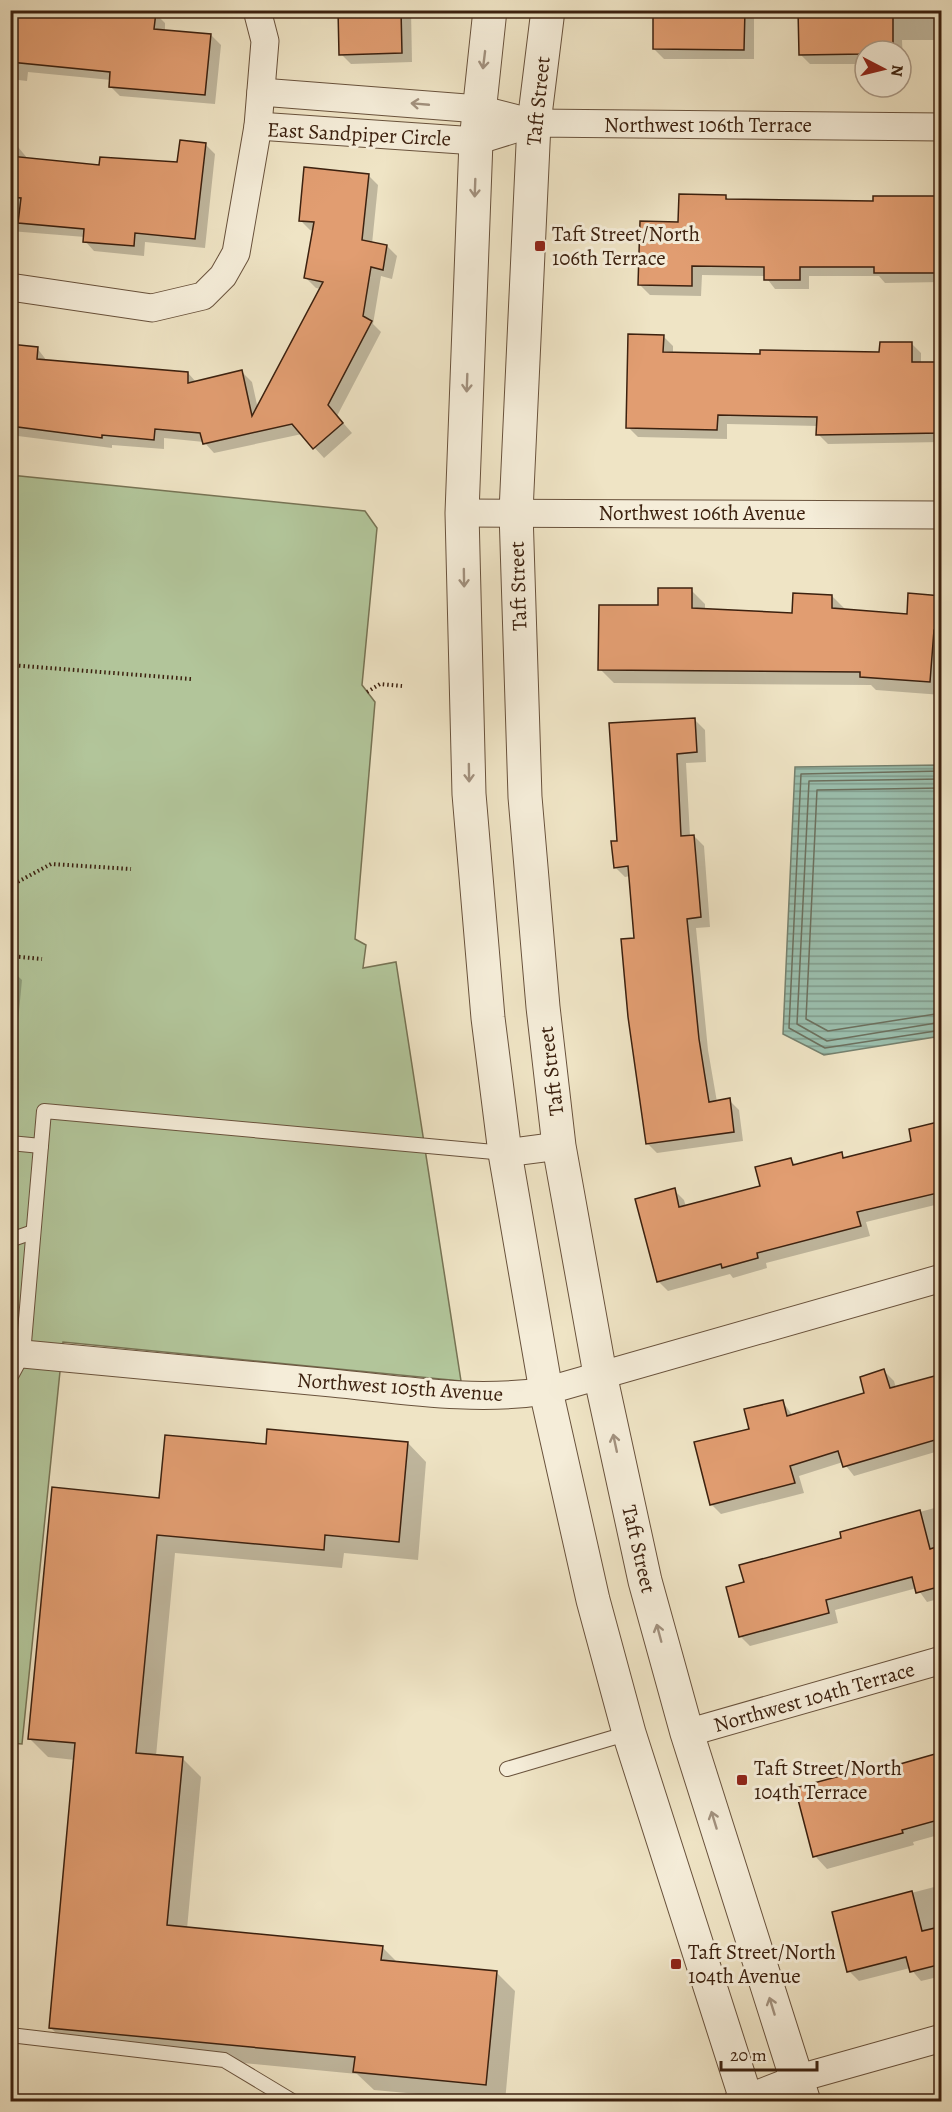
<svg xmlns="http://www.w3.org/2000/svg" width="952" height="2112" viewBox="0 0 952 2112" font-family="Alegreya,serif">
<style>
.green{fill:#b2c59a;stroke:#777354;stroke-width:1.5}
.water{fill:url(#water-rules);stroke:#75806e;stroke-width:1.5}
.shadow{fill:#0003}
.lines{fill:none;stroke-linecap:round;stroke-linejoin:round}
.shore{stroke:#6c705e;stroke-width:1.5}
.building{fill:#e19d71;stroke:#3c210f;stroke-width:1.5}
.service-casing{stroke:#69523c;stroke-width:16}
.minor-casing{stroke:#69523c;stroke-width:29}
.tertiary-casing{stroke:#69523c;stroke-width:35}
.path{stroke:#3c210f;stroke-width:4;stroke-dasharray:1.5 3;stroke-linecap:butt}
.service{stroke:#f5edd9;stroke-width:14}
.minor{stroke:#f5edd9;stroke-width:27}
.tertiary{stroke:#f5edd9;stroke-width:33}
.oneway{stroke:#a2917e}
.poi-dot{fill:#8f2418;stroke:#f5edd9;stroke-width:2}
.labels{text-anchor:middle;stroke-width:6;stroke-linejoin:round;paint-order:stroke}
.street-label{font-size:21px;fill:#3c210f;stroke:#f5edd9}
.poi-label{font-size:21px;fill:#3c210f;stroke:#f5edd9;text-anchor:start}
</style>
<defs>
<pattern id="water-rules" width="6" height="5" patternUnits="userSpaceOnUse" patternTransform="scale(1.5)"><rect width="6" height="5" fill="#9bbfae"/><path d="M0 2.5h6" fill="none" stroke="#809b8c"/></pattern>
</defs>
<rect width="100%" height="100%" fill="#efe4c5"/>
<filter id="stains"><feTurbulence type="fractalNoise" baseFrequency=".00333" numOctaves="4"/><feColorMatrix values="0 0 0 0 .2 0 0 0 0 .09 0 0 0 0 .02 0 0 0 .5 -.17"/></filter>
<radialGradient id="worn" r=".72"><stop offset=".6" stop-color="#630" stop-opacity="0"/><stop offset="1" stop-color="#630" stop-opacity=".3"/></radialGradient>
<path class="green" d="M10,475L365,511L377,528L362,685L375,702L355,939L366,945L363,968L396,962L461,1381L63,1342L22,1744L10,1743Z"/>
<path class="water" d="M941,765V1036L824,1055L783,1034L795,767Z"/>
<g class="shadow">
<path d="M10,10H127L155,13L165,23V31L211,35L221,45L215,104L120,96L110,86L111,80L28,72L27,81L10,79Z"/>
<path d="M340,10H411L412,62L351,64L341,54Z"/>
<path d="M655,10H754V59H664L654,49Z"/>
<path d="M800,10H942V40H902L903,64L901,51H865V64H810L800,54Z"/>
<path d="M205,144L215,154L205,248L145,242L144,256L94,251L85,241V237L10,231V147H18L28,159L101,166L178,163Z"/>
<path d="M368,175L378,185L372,244L387,246L397,256L392,279L381,276L373,324L381,332L337,416L352,433L324,458L302,434L214,453L204,442L164,438V449L112,445V448L10,435V346L37,348L47,361L188,373L196,382L242,372L252,382L258,409L321,289L316,288L306,278L314,231L310,230L300,220Z"/>
<path d="M726,197L730,201L875,202L942,197V282L885,283L879,276H809V289H775L765,276L702,275L701,296L650,295L640,285L680,223Z"/>
<path d="M663,336L673,346V353H881L911,343L921,353V363H942V442L828,444L818,434V426L727,424V439L638,437L628,427Z"/>
<path d="M691,590L705,604V611L793,615L832,596L846,610L908,615L942,597V695L876,690L871,685L614,683L600,669L660,607Z"/>
<path d="M695,720L705,730L706,762L686,763L690,836H694L704,846L710,927L696,928L708,1050L717,1102L729,1100L739,1110L743,1141L657,1153L647,1143L630,876L625,877L615,867L618,842Z"/>
<path d="M10,969L22,980L11,1095H10Z"/>
<path d="M942,1123V1213L935,1205L866,1222L870,1236L766,1263L767,1268L733,1278L730,1274L668,1291L658,1281L674,1190L684,1200L686,1207L762,1187L790,1159L797,1166L841,1154L846,1159L913,1142Z"/>
<path d="M884,1371L894,1381L896,1388L942,1375V1450L854,1476L843,1462L799,1476L804,1493L721,1514L711,1504L751,1430L782,1401L793,1416L866,1394Z"/>
<path d="M408,1443L426,1462L418,1560L344,1553L342,1568L175,1553L156,1756L182,1758L201,1777L187,1929L382,1947L398,1963L497,1973L515,1991L505,2102L374,2090L357,2074L69,2046L50,2027L75,1760L48,1757L29,1738L161,1499L267,1446Z"/>
<path d="M942,1506V1598L927,1602L917,1588L835,1610L838,1623L750,1646L740,1636L746,1583L843,1539L842,1533Z"/>
<path d="M942,1754V1834L913,1842L914,1845L827,1869L815,1856L884,1765L888,1769Z"/>
<path d="M942,1885V1976L921,1981L910,1968L859,1981L849,1971L834,1913Z"/>
</g>
<g class="lines">
<g class="shore">
<path d="M942,771L801,774L789,1028L825,1048L942,1030"/>
<path d="M942,779L809,781L797,1024L827,1041L942,1022"/>
<path d="M942,788L817,790L806,1019L828,1031L942,1013"/>
</g>
</g>
<g class="building">
<path d="M10,10L156,12L154,29L211,34L205,95L109,87L110,72L10,62Z"/>
<path d="M338,10H401L402,53L339,55Z"/>
<path d="M653,10H745L744,50L653,49Z"/>
<path d="M798,10H893V51H865V54L799,55Z"/>
<path d="M180,140L206,143L195,239L135,233L134,246L83,242L84,229L18,223L21,198L10,197V156L99,165L100,157L177,162Z"/>
<path d="M304,167L369,174L362,240L387,245L383,270L371,267L363,316L372,321L328,405L343,423L313,449L292,424L203,444L200,433L155,429L154,440L102,435V438L10,426V344L38,347L37,359L188,372V383L242,370L252,416L323,282L304,278L314,222L299,221Z"/>
<path d="M679,194L726,195V199L873,201V196H942V273H874V267H800V280H764V267L692,266V286L638,285L640,221L678,222Z"/>
<path d="M628,334L664,335L663,352L760,354V350L879,352L880,342H912V362H942V433L816,435L817,417L718,415L717,430L626,428Z"/>
<path d="M658,588H692V608L792,613L793,593L832,595V608L907,614L908,593L942,596V630H934L930,682L860,677V672L598,670L599,605H658Z"/>
<path d="M695,718L697,752L677,754L681,836L694,835L701,917L687,919L699,1039L709,1102L730,1098L734,1132L646,1144L628,1017L621,939L634,938L628,866L614,868L611,841H617L609,723Z"/>
<path d="M942,1121V1192L857,1212L861,1226L757,1253L758,1258L722,1268L721,1264L657,1282L635,1199L675,1188L679,1207L760,1186L755,1167L791,1158L793,1165L842,1152L843,1158L911,1141L909,1129Z"/>
<path d="M884,1369L890,1388L942,1374V1438L843,1467L838,1451L790,1466L795,1483L710,1505L694,1442L749,1429L744,1409L783,1400L787,1416L864,1393L860,1377Z"/>
<path d="M267,1429L408,1442L399,1542L325,1535L324,1550L157,1535L136,1753L183,1757L167,1925L383,1946L381,1960L497,1971L486,2085L353,2072L355,2057L49,2028L75,1743L28,1739L52,1487L159,1498L165,1435L266,1444Z"/>
<path d="M920,1510L930,1549L942,1545V1586L916,1593L912,1577L826,1600L829,1613L739,1637L726,1587L744,1582L739,1565L841,1538L840,1532Z"/>
<path d="M942,1752V1819L902,1830L903,1833L813,1857L795,1788L885,1764L886,1768Z"/>
<path d="M912,1891L922,1931L935,1928L942,1964L910,1972L906,1957L847,1972L832,1912Z"/>
</g>
<g class="lines">
<defs>
<g id="service">
<path d="M10,1143L41,1146"/>
<path d="M10,1240L33,1232"/>
<path d="M10,1378L23,1354L44,1111L505,1153"/>
<path d="M507,1769L629,1733"/>
<path d="M10,2035L224,2060L294,2102"/>
</g>
<g id="minor">
<path d="M261,92L479,109L534,123"/>
<path d="M258,126L476,141L534,123L942,127"/>
<path d="M10,287L152,308L203,296L223,276L236,253L258,126L265,41L257,10"/>
<path d="M462,513L942,515"/>
<path d="M505,1153L559,1146"/>
<path d="M23,1354C126,1364 229,1374 332,1383C403,1390 475,1402 546,1391L942,1278"/>
<path d="M687,1733L942,1660"/>
<path d="M737,2102L796,2079L942,2038"/>
</g>
<g id="tertiary">
<path d="M490,10L476,141L462,513L469,794L488,1018L505,1153L546,1391L593,1600L629,1733L747,2102"/>
<path d="M548,10L534,123L516,512L525,797L543,1007L559,1146L600,1374L645,1581L687,1733L804,2102"/>
</g>
</defs>
<use href="#service" class="service-casing"/>
<use href="#minor" class="minor-casing"/>
<use href="#tertiary" class="tertiary-casing"/>
<g class="path">
<path d="M10,665L191,679"/>
<path d="M367,692L380,684L402,686"/>
<path d="M10,886L51,864L131,869"/>
<path d="M10,956L42,959"/>
</g>
<use href="#service" class="service"/>
<use href="#minor" class="minor"/>
<use href="#tertiary" class="tertiary"/>
</g>
<defs><path id="oneway-shaft" d="M-6 0H5M1.5-3L5.5 0L1.5 3" fill="none" stroke-width="1.6" stroke-linecap="round" stroke-linejoin="round" transform="scale(1.5)"/></defs>
<g class="oneway">
<use href="#oneway-shaft" transform="translate(484 60) rotate(97)"/>
<use href="#oneway-shaft" transform="translate(420 104) rotate(-175)"/>
<use href="#oneway-shaft" transform="translate(475 188) rotate(92)"/>
<use href="#oneway-shaft" transform="translate(467 383) rotate(92)"/>
<use href="#oneway-shaft" transform="translate(464 578) rotate(89)"/>
<use href="#oneway-shaft" transform="translate(469 773) rotate(89)"/>
<use href="#oneway-shaft" transform="translate(615 1443) rotate(-102)"/>
<use href="#oneway-shaft" transform="translate(659 1633) rotate(-105)"/>
<use href="#oneway-shaft" transform="translate(714 1820) rotate(-107)"/>
<use href="#oneway-shaft" transform="translate(772 2006) rotate(-107)"/>
</g>
<g class="poi-dot">
<rect x="534" y="240" width="12" height="12" rx="3"/>
<rect x="736" y="1774" width="12" height="12" rx="3"/>
<rect x="670" y="1958" width="12" height="12" rx="3"/>
</g>
<g class="labels">
<g class="street-label">
<text transform="translate(538 101) rotate(-84)" y="7">Taft Street</text>
<text x="708" y="132">Northwest 106th Terrace</text>
<text transform="translate(359 134) rotate(3)" y="7">East Sandpiper Circle</text>
<text x="702" y="520">Northwest 106th Avenue</text>
<text transform="translate(518 586) rotate(-92)" y="7">Taft Street</text>
<text transform="translate(551 1071) rotate(-97)" y="7">Taft Street</text>
<text transform="translate(400 1387) rotate(4)" y="7">Northwest 105th Avenue</text>
<text transform="translate(639 1549) rotate(77)" y="7">Taft Street</text>
<text transform="translate(814 1697) rotate(-16)" y="7">Northwest 104th Terrace</text>
</g>
<g class="poi-label">
<text x="552" y="241">Taft Street/North<tspan x="552" dy="24">106th Terrace</tspan></text>
<text x="754" y="1775">Taft Street/North<tspan x="754" dy="24">104th Terrace</tspan></text>
<text x="688" y="1959">Taft Street/North<tspan x="688" dy="24">104th Avenue</tspan></text>
</g>
</g>
<rect width="952" height="2112" fill="none" stroke="#efe4c5" stroke-width="36"/>
<rect x="12" y="12" width="928" height="2088" fill="none" stroke="#3c210f" stroke-width="3"/>
<rect x="18" y="18" width="916" height="2076" fill="none" stroke="#3c210f" stroke-width="1.5"/>
<g transform="translate(883 69) rotate(97)"><circle r="28" fill="#f5edd9" stroke="#ab9b88" stroke-width="1.5"/>
<path d="M0-4.5L10 22L0 15L-10 22Z" fill="#8f2418"/>
<text y="-9" font-size="16" font-weight="bold" text-anchor="middle" fill="#3c210f">N</text>
</g>
<path d="M721 2061v9h96v-9" fill="none" stroke="#3c210f" stroke-width="3"/>
<text x="730" y="2061" font-size="18" fill="#3c210f" stroke="#f5edd9" stroke-width="4.5" paint-order="stroke">20 m</text>
<rect width="100%" height="100%" filter="url(#stains)"/>
<rect width="100%" height="100%" fill="url(#worn)"/>
</svg>
